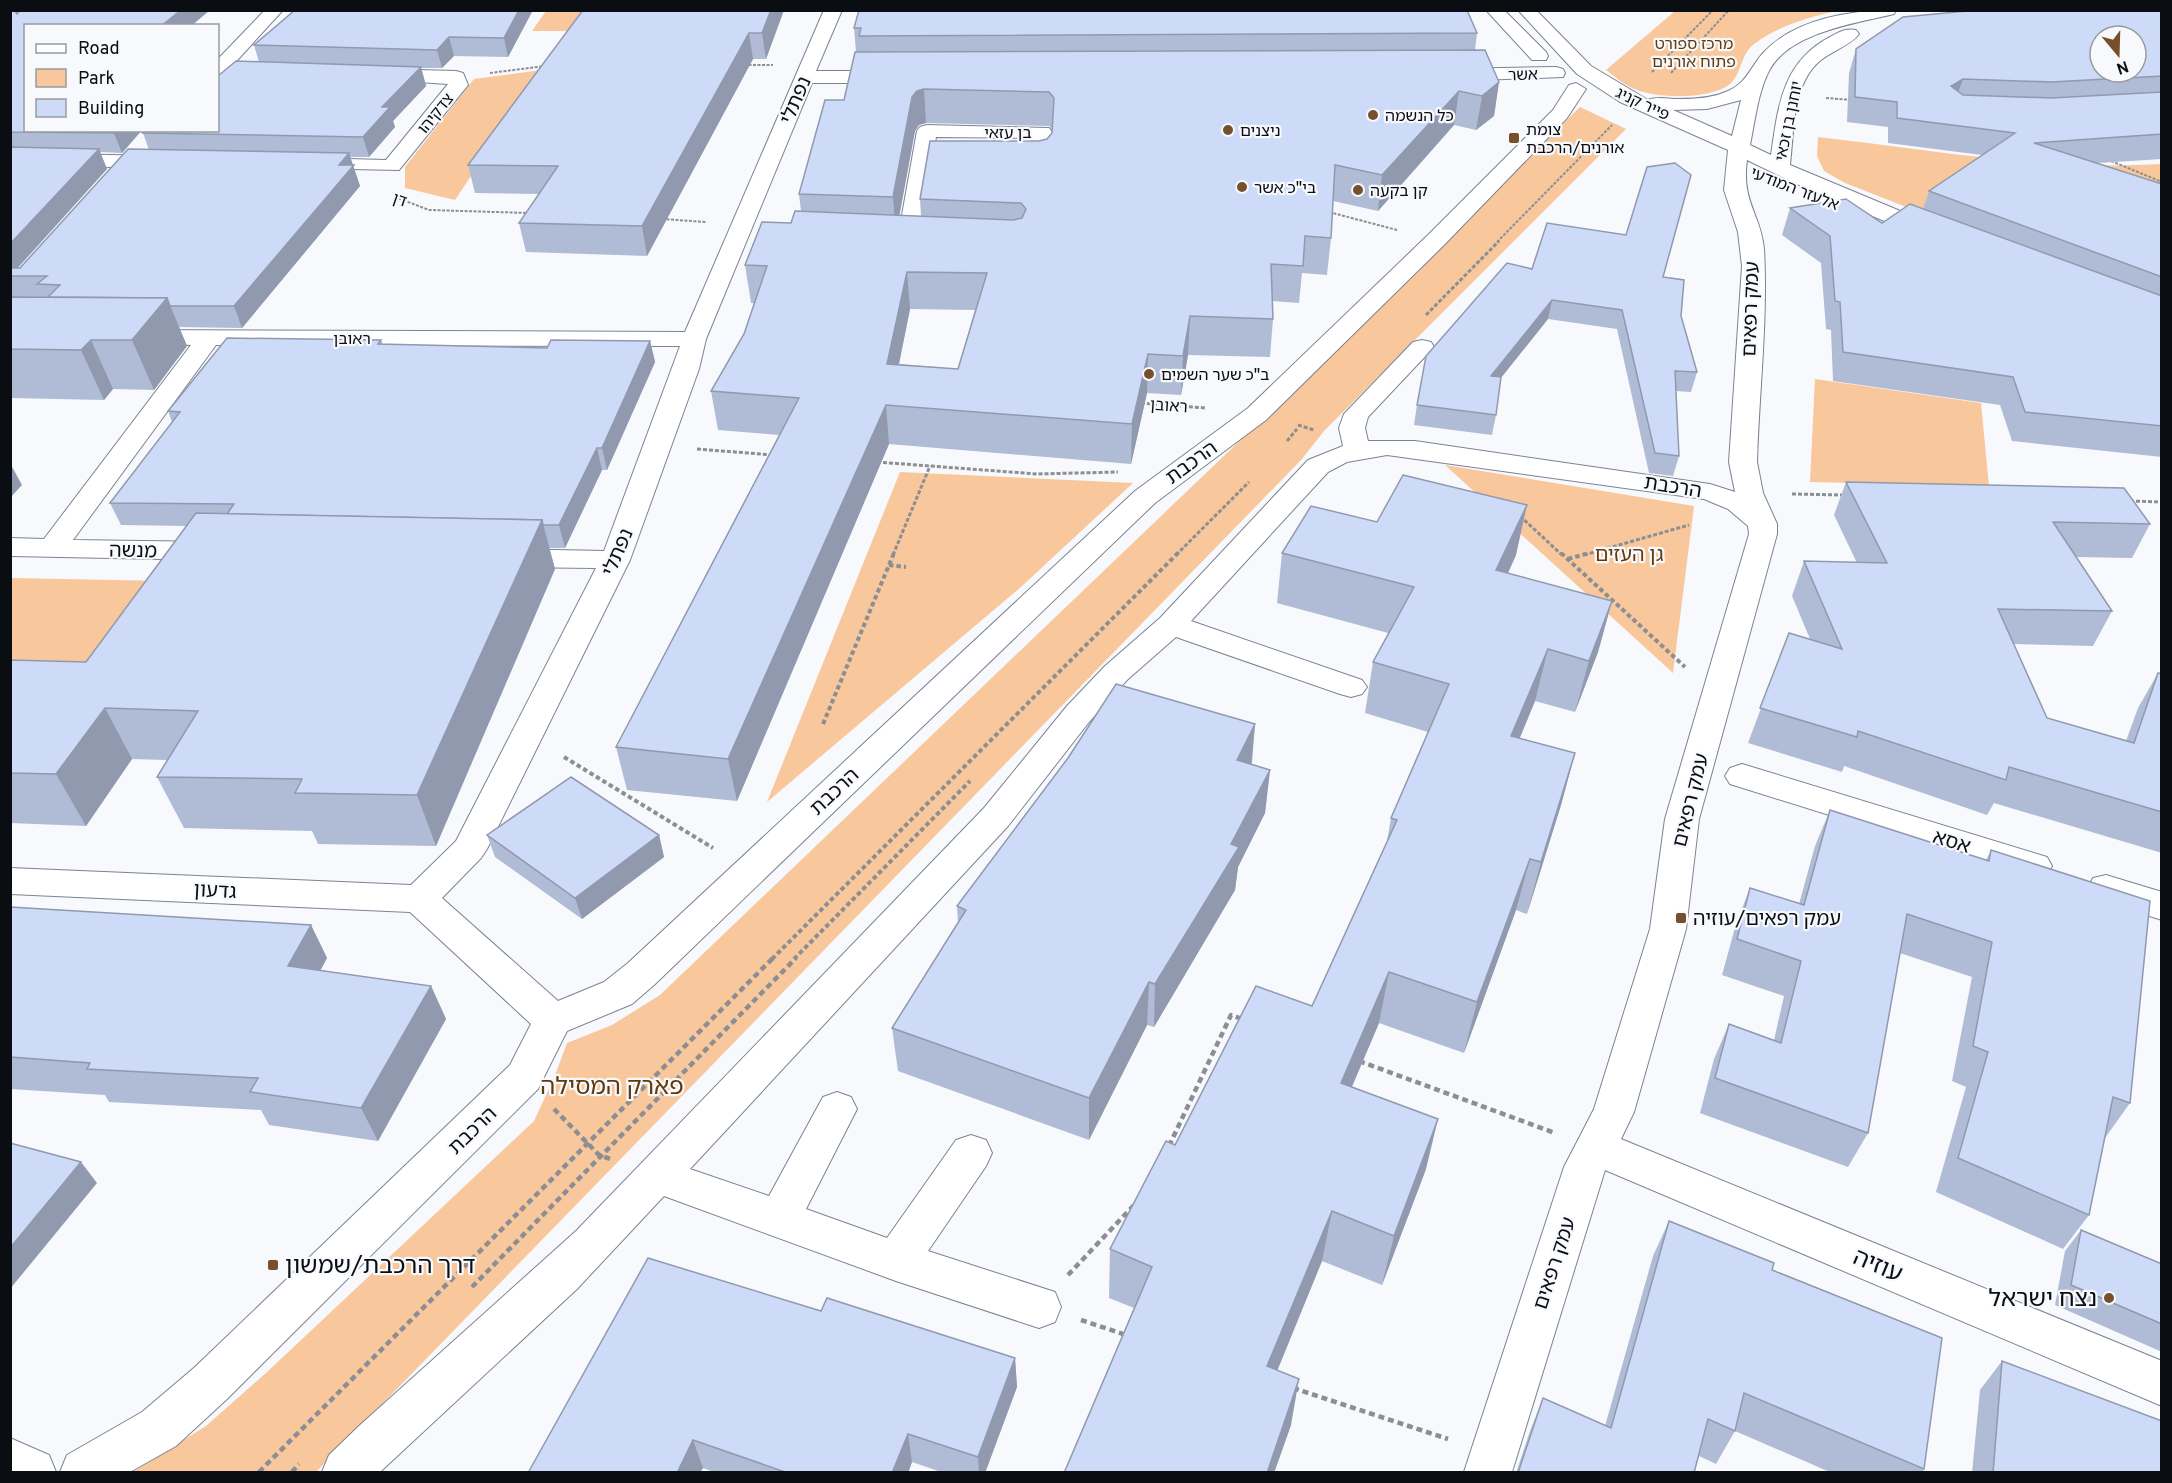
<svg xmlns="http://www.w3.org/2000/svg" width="2172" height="1483" viewBox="0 0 2172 1483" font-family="Overpass,'Noto Sans Hebrew',sans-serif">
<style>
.green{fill:#f8c79b}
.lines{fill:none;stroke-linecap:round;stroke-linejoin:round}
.minor-casing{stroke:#7b8392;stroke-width:2}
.path-far3{stroke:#8b8e92;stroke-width:2;stroke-dasharray:3 1.5;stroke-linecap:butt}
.path-far2{stroke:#8b8e92;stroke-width:3;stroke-dasharray:4 2;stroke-linecap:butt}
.path-far1{stroke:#8b8e92;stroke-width:4;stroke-dasharray:4.5 3;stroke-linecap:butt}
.path{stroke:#8b8e92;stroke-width:4.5;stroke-dasharray:6 4;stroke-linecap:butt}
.minor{fill:#fff;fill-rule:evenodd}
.wall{fill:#b0bcd5;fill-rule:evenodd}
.shaded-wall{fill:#9099ae}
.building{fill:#cddbf8;stroke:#9099ae;stroke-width:1.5;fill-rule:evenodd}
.poi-dot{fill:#76502c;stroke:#f7f9fc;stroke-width:2}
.labels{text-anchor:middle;stroke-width:4.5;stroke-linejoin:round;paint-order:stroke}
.far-park-label{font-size:16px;fill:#633a0c;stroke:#f7f9fc}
.far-street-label{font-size:16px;fill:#0a0d12;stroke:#f7f9fc}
.far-poi-label{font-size:16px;fill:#0a0d12;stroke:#f7f9fc;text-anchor:start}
.street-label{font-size:20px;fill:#0a0d12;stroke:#f7f9fc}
.park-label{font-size:20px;fill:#633a0c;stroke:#f7f9fc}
.poi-label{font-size:20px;fill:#0a0d12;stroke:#f7f9fc;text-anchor:start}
.near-park-label{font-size:24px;fill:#633a0c;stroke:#f7f9fc}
.near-poi-label{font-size:24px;fill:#0a0d12;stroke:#f7f9fc;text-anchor:start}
.near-street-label{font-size:24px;fill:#0a0d12;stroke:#f7f9fc}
</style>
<rect width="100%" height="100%" fill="#f7f9fc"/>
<g class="green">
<path d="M546,11H702L692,31H532Z"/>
<path d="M1675,11V10L1837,11C1809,17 1775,27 1753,45C1741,54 1741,75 1730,84C1710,100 1654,99 1632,88C1623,84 1614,76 1606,70Z"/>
<path d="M542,70L455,200L405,188V167L474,79Z"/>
<path d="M1580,107L1626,129L1324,431L1302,459L316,1472H133L206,1426L266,1373L534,1121L554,1078L567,1043L612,1025L660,995L1272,410Z"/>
<path d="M1818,137C1931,150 2047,171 2161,164V201L1919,212L1845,183L1824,171L1817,156Z"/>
<path d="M1815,379L1981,403L1989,486L1810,482Z"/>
<path d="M1445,465L1694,506L1673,673Z"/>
<path d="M900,472L1133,483L1022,586L767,802Z"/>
<path d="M11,578L165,581L86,690L11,689Z"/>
</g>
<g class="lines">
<defs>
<g id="minor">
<path d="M265,10H283L232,66L274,68L276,72L274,76L218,77V59Z"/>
<path d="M824,10H842L816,71H893L902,77L893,83H812L706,339L699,369L630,560L487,849L481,858L442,898L558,1001L604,982L628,963L1135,491L1248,408L1428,235L1553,110L1569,85L1576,83L1586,89L1567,118L1444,245L1266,420L1155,503L654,985L632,1004L567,1031L538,1089L227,1399L176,1446L130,1472H60L67,1455L142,1412L195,1367L510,1065L531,1024L410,912L10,894V868L411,885L456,841L596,568L507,567L497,564L492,558L497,552L507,549L604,551L680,346L216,345L73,540L213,542L223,545L227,551L223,557L213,560L10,556V538L44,539L191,345L129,342L126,337L129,332L138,330L685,332Z"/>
<path d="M1486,10H1504L1546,52L1548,56L1546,60H1532Z"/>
<path d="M1518,10H1536L1591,66L1648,100C1657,96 1668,99 1679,99C1696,99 1713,98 1728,91C1748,82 1750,67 1764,52C1796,18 1853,10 1896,10L1894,14C1857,23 1791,32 1770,69C1758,91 1755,121 1750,145L1771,155C1778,107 1782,62 1830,37C1839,32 1846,28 1856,30L1859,34C1851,45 1832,51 1821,60C1792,83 1794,131 1790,165L1941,228L1944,233L1941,238H1925L1801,186L1747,160C1741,202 1761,214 1764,249C1768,319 1759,392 1757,462L1763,493L1777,524V534L1699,819L1686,929L1634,1112L1621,1139L2162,1361V1406L1605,1170L1512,1472H1464L1564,1167L1594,1109L1650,929L1665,819L1749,534L1748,526L1728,509L1704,499L1387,455L1347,462L1328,472L1191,621L1362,680L1367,687L1362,694L1351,697L1340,694L1176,637L1127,680L1089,722L1008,826L690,1169L769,1196L823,1097L837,1092L851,1097L857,1109L806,1209L887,1238L956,1140L971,1135L986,1140L992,1153L986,1166L928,1251L1055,1292L1061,1307L1055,1322L1039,1328L896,1281L664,1196L577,1289L380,1472H322L329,1455L359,1426L576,1231L984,808L1067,706L1105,666L1160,618L1308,460L1343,446L1339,428L1344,414L1413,342L1422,340L1431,342L1434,347L1368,417L1365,428L1368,441H1415L1710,484L1735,492L1729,462L1742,266L1738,232L1724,190L1728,150L1620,102L1577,74ZM1741,100L1732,136L1673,110L1707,109Z"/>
<path d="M1556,67L1563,69L1565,73L1563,77L1452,81L1443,75L1452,69Z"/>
<path d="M379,69L456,71L463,73L468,85L399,170L302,168L299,164L302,160L309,158L386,160L448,84L372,79L370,75Z"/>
<path d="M927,125L1049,128L1052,132L1050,168L1047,172C1037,175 1025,175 1015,172L1012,168L1015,164L1030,162L1032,138L936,137L932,162L978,164L981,168L978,172L930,174L919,243L916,248H900L897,243L917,131L920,127Z"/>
<path d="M10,153L162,156L169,158L172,162L169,166L162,168L10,165Z"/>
<path d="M1742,764L2047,857L2052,866L2047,875L2034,879L1730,784L1725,776L1730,768Z"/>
<path d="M2106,875L2162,892V920L2093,898L2088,888L2093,878Z"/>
<path d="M10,1438L49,1455L56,1472H10Z"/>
</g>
</defs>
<use href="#minor" class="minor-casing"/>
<g class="path-far3">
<path d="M744,65H773"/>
<path d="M1652,72L1713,10"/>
<path d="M490,73L545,66"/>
<path d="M1671,73L1729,10"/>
<path d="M1826,98L1852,100"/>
<path d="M2111,161L2162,182"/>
<path d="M395,197L429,210L529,213"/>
<path d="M1329,212L1397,230"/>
<path d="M662,219L706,222"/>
<path d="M1497,242L1612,125"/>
</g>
<g class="path-far2">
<path d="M1426,315L1499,241"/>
<path d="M1141,403L1206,408"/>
<path d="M1298,425L1314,430"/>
<path d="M1287,441L1297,429"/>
<path d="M697,449L773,455"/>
<path d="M877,462L1037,474L1118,472"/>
<path d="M1792,494L1844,495"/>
<path d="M2130,501L2162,502"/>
<path d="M1520,516L1562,555"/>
<path d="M893,555L930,466"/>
<path d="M1176,555L1249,482"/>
<path d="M1584,555L1689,525"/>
</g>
<g class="path-far1">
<path d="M1561,553L1685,667"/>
<path d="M1568,559L1589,553"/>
<path d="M889,565L906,567"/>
<path d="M823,724L894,553"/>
<path d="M564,757L713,848"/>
<path d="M772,959L1178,553"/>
<path d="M794,959L970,781"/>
</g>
<g class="path">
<path d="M1359,1061L1555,1133"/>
<path d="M554,1109L599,1155L610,1159"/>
<path d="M1169,1146L1231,1015L1242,1019"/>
<path d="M1068,1275L1135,1204"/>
<path d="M472,1287L796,958"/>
<path d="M1081,1320L1126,1335"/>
<path d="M1293,1388L1448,1439"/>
<path d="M259,1472L773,958"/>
<path d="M292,1472L299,1464"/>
</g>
<use href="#minor" class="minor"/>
</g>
<g class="wall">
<path d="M10,10H210L191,26H26V130H142L122,153L100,152L107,169L18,268H20L149,150L143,133L259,62L254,45L295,10H533L508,57L454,56L442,68H421L426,86L393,121L395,127L369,157H350L360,186L242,328L179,327L187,346L154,390L113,389L104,400L10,398Z"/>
<path d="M583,10H784L766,59H753L647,256L526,252L519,223L539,194L475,193L468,165Z"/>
<path d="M2162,10V159L2098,163L2162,184V457L2012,441L2000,405L1833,381L1831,330L1826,329L1821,263L1782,235L1790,208L1882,223L1923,209L1929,191L1982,155L1888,143V127L1847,122L1849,73L1856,49Z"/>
<path d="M854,28L1477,33L1475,50L1499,82L1494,116L1476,130L1454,125L1378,211L1333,201L1331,238L1327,275L1302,273L1299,303L1272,301L1273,319L1270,357L1188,355L1181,395L1147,393L1131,464L889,444L737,801L627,790L616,747L779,435L718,430L711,391L744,334L754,303H751L745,265L791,223L801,211L799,194L844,100L856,52ZM926,123L1049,126L1052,129V133L1047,139L1039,141L920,199L921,216L899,215L915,131L919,125ZM910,309L975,310L958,369L899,364Z"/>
<path d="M1532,269L1663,277L1681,316L1697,372L1691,392L1676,391L1679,456L1673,476L1649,473L1617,329L1548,319L1501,378L1496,415L1492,435L1414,425L1417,405Z"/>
<path d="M381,340L383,344L547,348L650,341L655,362L607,470H602L565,548H549L555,569L436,846L318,844L312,831L184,828L157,777L167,760L132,759L86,826L10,823V660L86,662L186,526L121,525L110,503L172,422L168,411Z"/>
<path d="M1846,482L2150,524L2132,558L2076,557L2112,611L2093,646L2013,644L2047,718L2126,741L2138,708L2158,673L2162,674V853L1994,803L1987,815L1844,766L1842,772L1748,743L1789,633L1810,639L1792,596L1804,561L1857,563L1834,515Z"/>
<path d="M1377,522L1516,555L1508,573L1612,601L1598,652L1575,712L1535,701L1520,738L1575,753L1561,805L1527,914L1516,910L1464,1053L1379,1023L1352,1087L1426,1169L1382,1285L1322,1261L1277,1370L1291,1425L1274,1473H1064L1134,1308L1109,1298L1110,1249L1175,1145L1312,1006L1387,841L1391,818L1428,732L1365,713L1373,662L1388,633L1277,603L1282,553Z"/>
<path d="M1255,724L1252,764L1270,770L1265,813L1238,867L1235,890L1154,1027L1147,1025L1089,1140L898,1071L892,1028L958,923L957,906Z"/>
<path d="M1830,810L1986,860L1991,850L2130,1103L2105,1138L2089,1215L2063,1249L1936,1192L1966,1087L1952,1081L1972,977L1900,953L1868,1133L1848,1167L1700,1113L1714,1059L1729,1024L1774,1040L1784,996L1722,975L1736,924L1750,888L1799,904L1815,846Z"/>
<path d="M487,835H659L664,857L582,919L495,857Z"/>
<path d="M10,907L311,925L327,958L320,970L431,986L446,1019L378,1141L269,1125L261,1110L109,1102L105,1095L10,1089Z"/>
<path d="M1669,1221L1772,1270L1924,1469L1922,1473H1832L1735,1431L1716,1464L1699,1456L1694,1473H1516L1530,1431L1543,1398L1605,1426L1653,1256Z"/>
<path d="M2081,1230L2162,1264V1352L2055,1305L2065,1251Z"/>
<path d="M821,1311L1015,1358L1017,1387L985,1473H944L912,1462L908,1473H716L703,1468L528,1473Z"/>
<path d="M2002,1361L2162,1473H1972L1980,1390Z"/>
</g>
<g class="shaded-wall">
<path d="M181,10H210L191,26H161Z"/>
<path d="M519,10H533L508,57L504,38Z"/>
<path d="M771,10H784L766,59L762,33Z"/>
<path d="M749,33L753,59L647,256L642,226Z"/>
<path d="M449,37L454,56L442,68L437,50Z"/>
<path d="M421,67L426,86L393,121L395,127L369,157L363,137L382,107Z"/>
<path d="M1963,79L1954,104L1951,86Z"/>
<path d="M1499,82L1494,116L1476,130L1482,96Z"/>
<path d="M924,89L926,123L919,125L915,131L896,234L893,197L912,97L917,91Z"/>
<path d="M1459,91L1454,125L1378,211L1382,175Z"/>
<path d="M116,130H142L122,153L114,133Z"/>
<path d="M99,149L107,169L10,276V244Z"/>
<path d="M349,153L360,186L242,328L234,306L339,165Z"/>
<path d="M907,272L910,309L891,403L887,364Z"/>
<path d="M167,298L187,346L154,390L132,340Z"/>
<path d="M1552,300L1548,319L1487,395L1491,376Z"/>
<path d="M1190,316L1188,355L1181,395L1183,356Z"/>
<path d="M91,340L113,389L104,400L81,350Z"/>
<path d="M650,341L655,362L607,470L602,448Z"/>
<path d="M1148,354L1147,393L1131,464L1132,424Z"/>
<path d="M886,405L889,444L737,801L728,759Z"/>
<path d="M597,448L602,470L565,548L559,525Z"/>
<path d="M10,463L22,485L10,498Z"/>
<path d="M1527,505L1516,555L1486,621L1496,570Z"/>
<path d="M542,520L555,569L436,846L417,795Z"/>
<path d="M1612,601L1598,652L1575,712L1589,661Z"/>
<path d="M1548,649L1535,701L1499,787L1511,736Z"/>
<path d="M105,708L132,759L86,826L56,774Z"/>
<path d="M1255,724L1251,767L1237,760Z"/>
<path d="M1575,753L1561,805L1527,914L1541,862Z"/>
<path d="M1270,770L1265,813L1238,867L1235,890L1154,1027L1155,984Z"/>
<path d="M659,835L664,857L582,919L575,898Z"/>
<path d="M1530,859L1516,910L1464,1053L1477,1002Z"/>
<path d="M311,925L327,958L305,1000L288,966Z"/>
<path d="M1389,972L1379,1023L1332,1133L1341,1083Z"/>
<path d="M1149,982L1147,1025L1089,1140V1098Z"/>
<path d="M431,986L446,1019L378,1141L361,1108Z"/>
<path d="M1438,1119L1426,1169L1382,1285L1394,1236Z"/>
<path d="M81,1162L97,1183L10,1289V1248Z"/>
<path d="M1332,1211L1322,1261L1260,1413L1267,1366Z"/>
<path d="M1015,1358L1017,1387L985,1473H979L978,1457Z"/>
<path d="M1299,1379L1291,1425L1274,1473H1267Z"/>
<path d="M908,1434L912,1462L908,1473H892Z"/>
<path d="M693,1440L703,1468L700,1473H677Z"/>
</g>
<g class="building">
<path d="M10,10H14L17,14L20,10H181L161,26H26V130H116L114,133L10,132Z"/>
<path d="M295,10H519L504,38L449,37L437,50L254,45Z"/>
<path d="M583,10H771L762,33H749L642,226L519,223L558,166L468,165Z"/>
<path d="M859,10H1467L1477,33L859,36L861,28H854Z"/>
<path d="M1978,10H2162V76L2051,82L1963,79L1951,86L1963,95L2051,98L2162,92V134L2034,143L2162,184V277L1929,191L2015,133L1897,118V102L1855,97L1856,49L1903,17ZM2100,36H2136V72H2100Z"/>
<path d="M1485,50L1499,82L1482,96L1459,91L1382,175L1335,165L1331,238L1305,236L1303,266L1271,264L1273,319L1190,316L1183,356L1148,354L1132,424L886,405L728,759L616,747L799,398L711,391L744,334L767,266L745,265L762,222L791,223L795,211L1013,220L1022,218L1026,209L1021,203L920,199L930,141H1039L1047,139L1052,133L1054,98L1049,92L924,89L917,91L912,97L893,197L799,194L825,100H844L855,52ZM907,272L987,273L958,369L887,364Z"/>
<path d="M236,61L421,67L382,107H390L363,137L143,133L145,130H218V76Z"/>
<path d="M10,147L99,149L10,244Z"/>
<path d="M128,149L349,153L339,165H354L234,306H170L167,298L48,297L60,285L37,284L47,276H10V268H20Z"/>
<path d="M1675,163L1691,175L1663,277L1684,280L1681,316L1697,372L1675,371L1679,456L1655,453L1622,310L1552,300L1491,376L1501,377L1496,415L1417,405L1426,356L1507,263L1532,269L1547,223L1626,235L1647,167Z"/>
<path d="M1846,199L1882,223L1910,204L2162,296V426L2025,412L2013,377L1843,352L1840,302L1835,301L1830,236L1790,208Z"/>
<path d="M10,297L167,298L132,340H91L81,350L10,349Z"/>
<path d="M227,338L381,340L378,344L547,348L551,340L650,341L602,448H597L559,525H543L542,520L227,514L234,504L110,503L180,412L168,411Z"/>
<path d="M1403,475L1527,505L1496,570L1612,601L1589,661L1548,649L1511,736L1575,753L1541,862L1530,859L1477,1002L1389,972L1341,1083L1438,1119L1394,1236L1332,1211L1267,1366L1299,1379L1267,1473H1064L1152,1267L1110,1249L1166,1141L1175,1145L1256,986L1312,1006L1397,820L1391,818L1449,684L1373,662L1414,587L1282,553L1311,506L1377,522Z"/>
<path d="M1846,482L2124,488L2150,524L2053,522L2112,611L1998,609L2047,718L2134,743L2158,673L2162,674V812L2009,767L2006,780L1858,731L1857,737L1760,708L1789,633L1842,649L1804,561L1887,563Z"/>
<path d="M196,513L542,520L417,795L295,793L302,779L157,777L198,711L105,708L56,774L10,773V660L86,662Z"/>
<path d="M1116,684L1255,724L1237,760L1270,770L1231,844L1239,847L1155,984L1149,982L1089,1098L892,1028L966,910L957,906L1068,758Z"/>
<path d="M571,777L659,835L575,898L487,835Z"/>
<path d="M1830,810L1989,861L1991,850L2150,901L2130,1103L2113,1097L2089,1215L1958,1158L1988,1052L1973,1046L1992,942L1907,914L1868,1133L1715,1078L1729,1024L1781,1043L1801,961L1737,939L1750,888L1804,905Z"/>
<path d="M10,907L311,925L288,966L431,986L361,1108L250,1092L258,1078L87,1069L90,1063L10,1057Z"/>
<path d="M10,1143L81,1162L10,1248Z"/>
<path d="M1669,1221L1774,1263L1772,1270L1942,1338L1924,1469L1744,1393L1735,1431L1708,1419L1694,1473H1518L1543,1398L1611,1428Z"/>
<path d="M2081,1230L2162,1264V1324L2071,1285Z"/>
<path d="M648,1258L821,1311L827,1298L1015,1358L978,1457L908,1434L892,1473H788L693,1440L677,1473H528Z"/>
<path d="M2002,1361L2162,1421V1473H1993Z"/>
</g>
<g class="poi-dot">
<circle cx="1373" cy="115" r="6"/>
<circle cx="1228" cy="130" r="6"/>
<rect x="1508" y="132" width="12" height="12" rx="3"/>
<circle cx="1242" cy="187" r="6"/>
<circle cx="1358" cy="190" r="6"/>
<circle cx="1149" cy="374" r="6"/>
<rect x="1675" y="912" width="12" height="12" rx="3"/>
<rect x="267" y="1259" width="12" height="12" rx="3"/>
<circle cx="2109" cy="1298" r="6"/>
</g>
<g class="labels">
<g class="far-park-label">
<text x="1694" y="49">מרכז ספורט<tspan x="1694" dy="18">פתוח אורנים</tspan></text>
</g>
<g class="far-street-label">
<text transform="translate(1523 74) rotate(-2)" y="6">אשר</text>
<text transform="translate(1643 103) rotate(25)" y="6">פייר קניג</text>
<text transform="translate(435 113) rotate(-51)" y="6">צדקיהו</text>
<text transform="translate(1788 121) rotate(-78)" y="6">יוחנן בן זכאי</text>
<text x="1008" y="138">בן עזאי</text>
<text transform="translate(1795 188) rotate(21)" y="6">אלעזר המודעי</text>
<text transform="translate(400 199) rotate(19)" y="6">דן</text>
<text x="352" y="344">ראובן</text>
<text transform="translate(1169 405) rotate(4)" y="6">ראובן</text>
</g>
<g class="far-poi-label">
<text x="1385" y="121">כל הנשמה</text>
<text x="1526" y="135">צומת<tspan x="1526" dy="18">אורנים/הרכבת</tspan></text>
<text x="1240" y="136">ניצנים</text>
<text x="1254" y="193">בי"כ אשר</text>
<text x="1370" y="196">קן בקעה</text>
<text x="1161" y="380">ב"כ שער השמים</text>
</g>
<g class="street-label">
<text transform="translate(795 100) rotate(-67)" y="7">נפתלי</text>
<text transform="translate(1750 309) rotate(-88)" y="7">עמק רפאים</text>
<text transform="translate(1191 462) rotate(-36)" y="7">הרכבת</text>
<text transform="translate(1673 486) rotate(9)" y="7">הרכבת</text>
<text transform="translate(133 550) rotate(1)" y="7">מנשה</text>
<text transform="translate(617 552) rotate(-67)" y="7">נפתלי</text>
<text transform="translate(834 791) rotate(-43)" y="7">הרכבת</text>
<text transform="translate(1690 800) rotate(-76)" y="7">עמק רפאים</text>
<text transform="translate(1952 841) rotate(17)" y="7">אסא</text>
<text transform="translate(215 890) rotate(3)" y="7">גדעון</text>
<text transform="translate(472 1130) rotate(-44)" y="7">הרכבת</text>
<text transform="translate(1554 1263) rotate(-72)" y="7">עמק רפאים</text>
</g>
<g class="park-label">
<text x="1629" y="561">גן העזים</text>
</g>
<g class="poi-label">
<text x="1693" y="925">עמק רפאים/עוזיה</text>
</g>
<g class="near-park-label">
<text x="612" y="1094">פארק המסילה</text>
</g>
<g class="near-poi-label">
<text x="285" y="1273">דרך הרכבת/שמשון</text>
<text x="2097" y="1306" text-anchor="end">נצח ישראל</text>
</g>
<g class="near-street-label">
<text transform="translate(1878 1265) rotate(23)" y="8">עוזיה</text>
</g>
</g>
<rect width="2172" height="1483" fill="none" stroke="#0a0d12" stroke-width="24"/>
<rect x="24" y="24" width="195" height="108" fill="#f7f9fc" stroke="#989b9e" stroke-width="1.5"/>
<rect x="36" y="44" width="30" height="9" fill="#ffffff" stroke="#989b9e" stroke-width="1.5"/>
<text x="78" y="54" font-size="18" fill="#0a0d12">Road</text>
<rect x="36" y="69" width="30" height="18" fill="#f8c79b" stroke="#989b9e" stroke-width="1.5"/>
<text x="78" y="84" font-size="18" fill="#0a0d12">Park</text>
<rect x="36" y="99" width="30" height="18" fill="#cddbf8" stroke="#989b9e" stroke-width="1.5"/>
<text x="78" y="114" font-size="18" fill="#0a0d12">Building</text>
<g transform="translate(2118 54) rotate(161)"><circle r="28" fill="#f7f9fc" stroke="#989b9e" stroke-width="1.5"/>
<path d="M0-4.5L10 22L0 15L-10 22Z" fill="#76502c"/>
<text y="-9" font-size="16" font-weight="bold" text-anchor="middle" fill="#0a0d12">N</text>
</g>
</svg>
